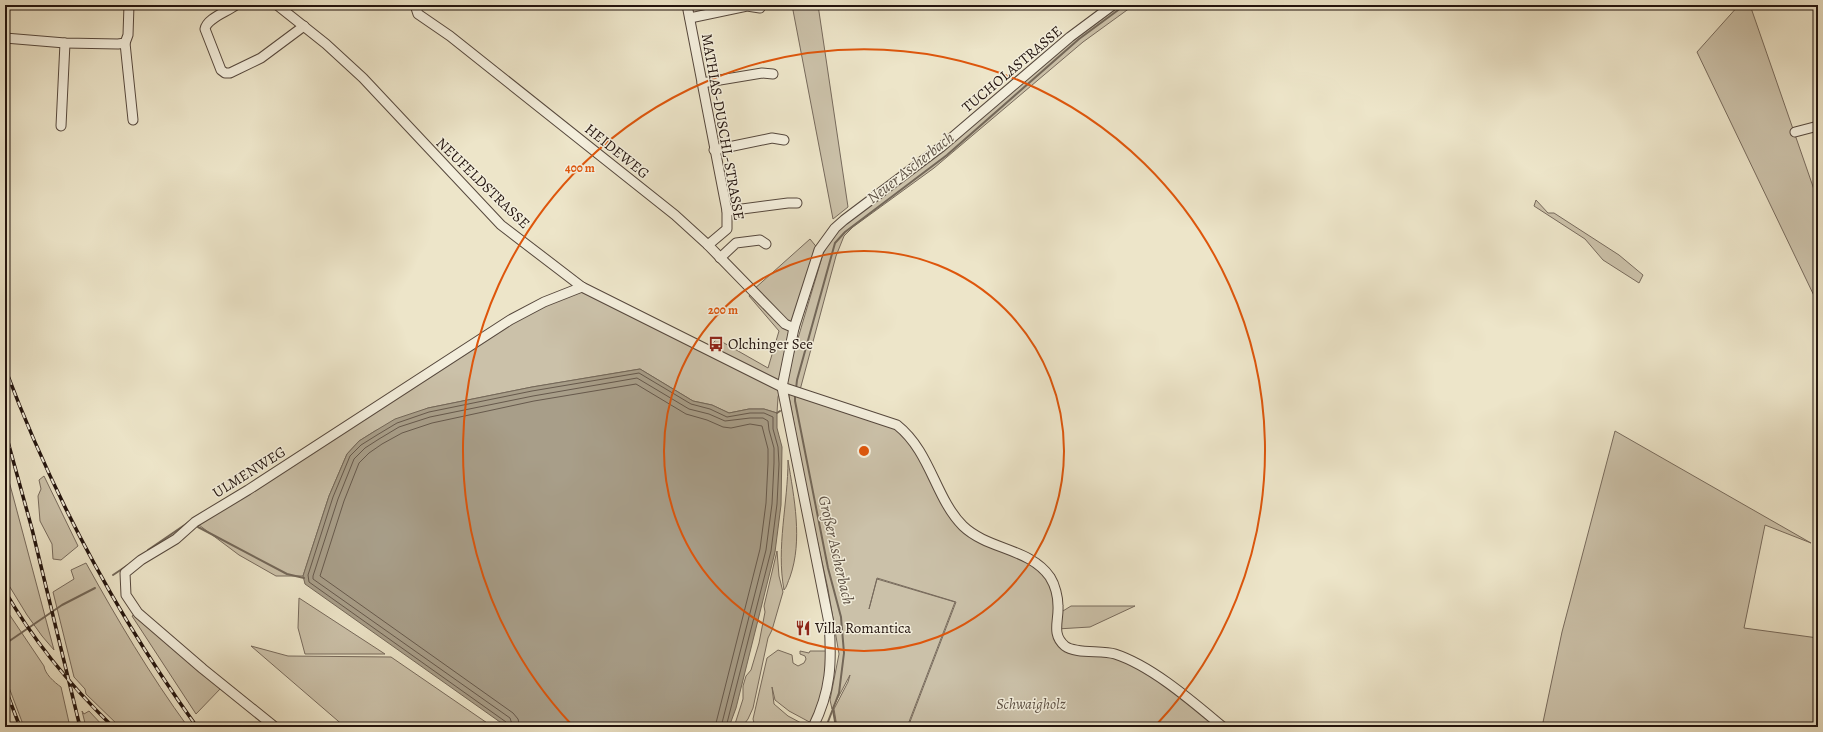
<svg xmlns="http://www.w3.org/2000/svg" width="1823" height="732" viewBox="0 0 1823 732" font-family="Alegreya,serif">
<style>
.green{fill:#cbc1a9;stroke:#776a5c}
.water{fill:#a89e89;stroke:#736758}
.lines{fill:none;stroke-linecap:round;stroke-linejoin:round}
.shore{stroke:#66594c;stroke-width:1}
.stream{stroke:#736758;stroke-width:2}
.minor-casing{stroke:#56483d;stroke-width:11}
.minor{stroke:#f3eedc;stroke-width:9}
.rail-casing{stroke:#23140e;stroke-width:3.5}
.rail{stroke:#f3eedc;stroke-width:2;stroke-dasharray:6;stroke-linecap:butt}
.ring{fill:none;stroke:#de560c;stroke-width:2}
.labels{text-anchor:middle;stroke-width:3;stroke-linejoin:round;paint-order:stroke}
.street-label{font-size:15px;fill:#23140e;stroke:#f3eedc}
.poi-label{font-size:15px;fill:#23140e;stroke:#f3eedc;text-anchor:start}
.park-label{font-size:15px;font-style:italic;fill:#5e5144;stroke:#f3eedc}
.water-label{font-size:16px;font-style:italic;fill:#5f5245;stroke:#f3eedc}
.centre{fill:#de560c;stroke:#f3eedc;stroke-width:2}
.ring-label{font-size:12px;text-anchor:middle;font-weight:bold;fill:#de560c;stroke:#f3eedc;stroke-width:3;stroke-linejoin:round;paint-order:stroke}
</style>
<rect width="100%" height="100%" fill="#ede5c9"/>
<filter id="stains"><feTurbulence type="fractalNoise" baseFrequency=".005" numOctaves="4"/><feColorMatrix values="0 0 0 0 .2 0 0 0 0 .09 0 0 0 0 .02 0 0 0 .5 -.17"/></filter>
<radialGradient id="worn" r=".72"><stop offset=".6" stop-color="#630" stop-opacity="0"/><stop offset="1" stop-color="#630" stop-opacity=".3"/></radialGradient>
<g class="green">
<path d="M792,5H818L848,207L833,219Z"/>
<path d="M1116,5H1134L1083,42L934,168L853,227L844,236L836,256L800,390L788,386L785,382L823,254L831,238L839,227L1091,24Z"/>
<path d="M1739,5H1750L1818,201V304L1697,52Z"/>
<path d="M1536,200L1548,213H1554L1619,255L1643,275L1639,283L1603,260L1585,239L1534,206Z"/>
<path d="M810,239L819,250L778,397L777,413L764,409H749L729,413L712,405L693,401L640,369L532,387L428,408L375,431L359,441L347,454L329,496L303,576H276L239,555L195,522L484,338L582,287L707,349L717,339L768,368L779,331L749,296L753,290Z"/>
<path d="M790,393L906,432L962,524L1023,557L1049,576L1058,614L1071,606H1135L1090,627L1057,629L1067,647L1133,662L1223,727H908L956,602L877,578L869,609L877,579L955,602L907,727H837L834,709L848,682L850,675L832,709L830,700L839,654L828,589L805,485L789,396Z"/>
<path d="M1615,431L1811,543L1765,525L1744,628L1818,638V727H1542L1562,632Z"/>
<path d="M788,460C794,498 803,540 790,577C788,581 787,587 784,590C776,547 788,504 788,460Z"/>
<path d="M5,466L54,650L42,636L27,615L5,579Z"/>
<path d="M44,476L78,546L61,560L53,559L52,544L40,521L38,496L41,489L39,480Z"/>
<path d="M777,551L779,576L783,592L772,630L768,638L753,708L748,719L742,727H734L743,699V686L746,676L751,670L759,643L765,612L764,606Z"/>
<path d="M86,563C117,619 150,675 188,727H120L86,694L85,689L74,677L53,592L74,579L71,570Z"/>
<path d="M299,598L385,654H305L298,628Z"/>
<path d="M5,608L44,666C45,674 54,682 61,687L70,727H24L5,677Z"/>
<path d="M135,614L221,688L196,714L132,616Z"/>
<path d="M251,646L288,656L391,657L493,727H406L400,723L396,727H345Z"/>
<path d="M778,650L792,655L793,663L798,666L804,663L806,659L805,656L800,654V651L809,653L810,651H827L832,654L815,725L789,711L775,700L772,687L774,704L788,716L803,724L802,727H755L753,719L767,658Z"/>
<path d="M82,711L84,714L89,711L104,727H86Z"/>
</g>
<path class="water" d="M640,369L693,401L712,405L729,413L749,409H764L777,413V428L782,447L781,505L775,552L736,708L729,727H507L305,584L303,576L329,496L347,454L359,441L375,431L395,419L428,408L532,387Z"/>
<g class="lines">
<g class="shore">
<path d="M508,727L506,722L309,582L308,575L333,497L350,456L361,445L377,435L397,423L429,412L532,391L639,373L691,404L710,409L727,417L750,413H764L773,417V429L778,447L779,464L777,504L771,551L726,727"/>
<path d="M513,727L510,718L313,579V576L338,499L354,459L365,448L379,439L399,427L430,417L533,396L637,378L689,409L709,414L725,421L750,418H763L768,421L769,430L774,448V463L772,504L766,550L721,727"/>
<path d="M520,727L518,719L513,713L320,576L344,501L359,463L369,453L382,444L402,433L432,423L534,401L636,384L686,414L707,420L723,427L731,428L750,424L762,426L768,449V463L766,503L760,549L715,727"/>
</g>
<g class="stream">
<path d="M796,389L797,380L835,243L845,232L947,155L1079,39L1125,5"/>
<path d="M795,393V401L828,568L841,617L844,653L839,693L826,727"/>
<path d="M777,413L780,411"/>
<path d="M198,527L287,574L304,578"/>
<path d="M148,550L189,522"/>
<path d="M113,575L128,565"/>
<path d="M5,644L62,605L95,588"/>
<path d="M833,710L836,727"/>
</g>
<defs>
<g id="minor">
<path d="M236,5C227,12 207,18 205,29L221,70L225,73H230L261,58L304,26"/>
<path d="M277,5L326,44L363,78L501,225L582,287L782,387L897,425C931,452 935,498 963,526C988,550 1030,548 1050,577C1055,585 1058,597 1058,606C1059,621 1051,634 1065,646C1075,654 1102,650 1115,654C1152,666 1193,702 1223,727"/>
<path d="M415,5L418,14L450,36L675,215L708,245L785,324L794,328"/>
<path d="M687,5L727,211V229L708,245"/>
<path d="M690,18L747,6L760,8"/>
<path d="M5,38L65,43L118,44L125,43L128,35L129,5"/>
<path d="M125,43L133,120"/>
<path d="M702,83L762,73L773,74"/>
<path d="M61,126L65,43"/>
<path d="M1795,132L1818,126"/>
<path d="M714,150L772,138L784,140"/>
<path d="M727,211L788,203H797"/>
<path d="M720,258L736,243L760,240L766,244"/>
<path d="M275,727L203,669L138,613L126,595L125,573L141,560L176,539L195,522L248,490L510,320L544,302L582,287"/>
<path d="M813,727C831,691 832,662 829,623L782,387L794,328L819,250L835,228L844,220L941,147L1070,37L1113,5"/>
</g>
</defs>
<use href="#minor" class="minor-casing"/>
<use href="#minor" class="minor"/>
<defs>
<g id="rail">
<path d="M5,368C53,496 117,616 197,727"/>
<path d="M5,431L32,529L80,727"/>
<path d="M5,591C34,642 71,686 113,727"/>
<path d="M5,688L20,727"/>
</g>
</defs>
<use href="#rail" class="rail-casing"/>
<use href="#rail" class="rail"/>
</g>
<g class="ring">
<circle cx="864" cy="451" r="200"/>
<path d="M571 724A401 401 0 1 1 1157 724"/>
</g>
<defs>
<symbol id="bus-bare" viewBox="-9 -9 18 18"><path d="M-5-6H5V4H4V6H2V4H-2V6H-4V4H-5ZM-3.5-4V0h7V-4ZM-3.5 1.2v1.5H-2V1.2ZM2 1.2v1.5H3.5V1.2Z" fill="#8f2418" stroke="#f3eedc" stroke-width="2.5" paint-order="stroke"/></symbol>
<symbol id="restaurant-bare" viewBox="-9 -9 18 18"><path d="M-5-6h1v4h1v-4h1v4h1v-4h1v5L-1.5 .5V6h-2V.5L-5-1ZM5-6V6H3V1.5H1.5Q1.5-4 5-6Z" fill="#8f2418" stroke="#f3eedc" stroke-width="2.5" paint-order="stroke"/></symbol>
</defs>
<g fill-rule="evenodd">
<use href="#bus-bare" x="705" y="333" width="22" height="22"/>
<use href="#restaurant-bare" x="792" y="617" width="22" height="22"/>
</g>
<g class="labels">
<g class="street-label">
<text transform="translate(1012 69) rotate(-40)" y="5">TUCHOLASTRASSE</text>
<text transform="translate(723 127) rotate(80)" y="5">MATHIAS-DUSCHL-STRASSE</text>
<text transform="translate(617 151) rotate(39)" y="5">HEIDEWEG</text>
<text transform="translate(483 183) rotate(44)" y="5">NEUFELDSTRASSE</text>
<text transform="translate(249 472) rotate(-32)" y="5">ULMENWEG</text>
</g>
<g class="poi-label">
<text x="728" y="349">Olchinger See</text>
<text x="815" y="633">Villa Romantica</text>
</g>
<g class="park-label">
<text x="1031" y="709">Schwaigholz</text>
</g>
<g class="water-label">
<text transform="translate(910 167) rotate(-38)" y="6">Neuer Ascherbach</text>
<text transform="translate(837 550) rotate(77)" y="6">Großer Ascherbach</text>
</g>
</g>
<circle cx="864" cy="451" r="6" class="centre"/>
<g class="ring-label">
<text x="580" y="172">400 m</text>
<text x="723" y="314">200 m</text>
</g>
<rect width="1823" height="732" fill="none" stroke="#ede5c9" stroke-width="20"/>
<rect x="6" y="6" width="1811" height="720" fill="none" stroke="#23140e" stroke-width="2"/>
<rect x="10" y="10" width="1803" height="712" fill="none" stroke="#23140e"/>
<rect width="100%" height="100%" filter="url(#stains)"/>
<rect width="100%" height="100%" fill="url(#worn)"/>
</svg>
